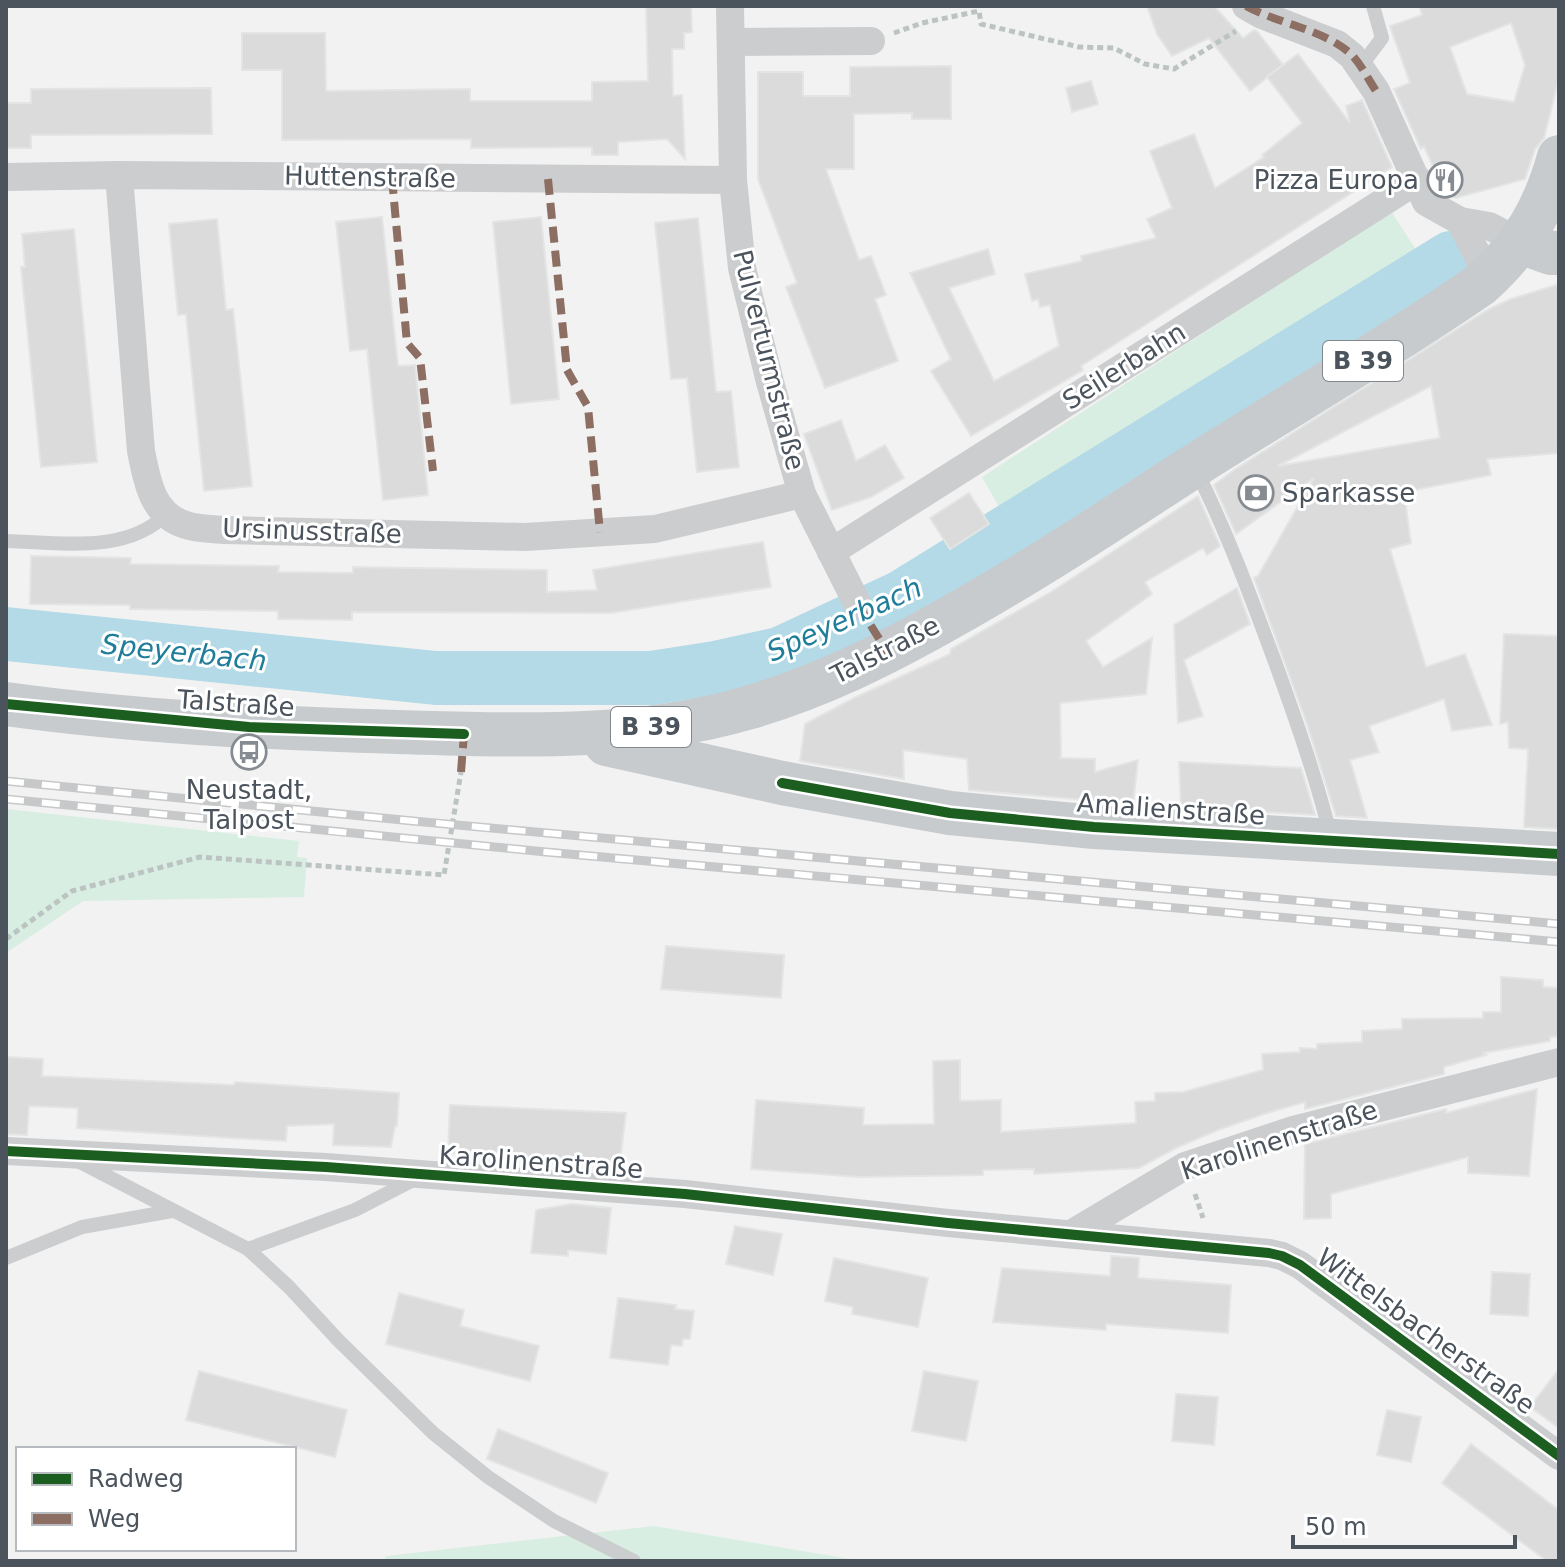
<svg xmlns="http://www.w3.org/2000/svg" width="1565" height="1567" viewBox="0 0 1565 1567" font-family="'DejaVu Sans',sans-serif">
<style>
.green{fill:#d9eee2}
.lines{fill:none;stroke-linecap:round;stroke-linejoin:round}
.river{stroke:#b3dae6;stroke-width:54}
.building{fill:#dbdbdc;stroke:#e3e4e4;stroke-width:2;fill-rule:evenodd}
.path{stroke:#bbc4c2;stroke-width:5;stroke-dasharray:6 4;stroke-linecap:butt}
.lane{stroke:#cccdcf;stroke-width:14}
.street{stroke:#cccdcf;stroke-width:28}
.primary{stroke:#c8cbcd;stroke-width:44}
.rail-casing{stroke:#c7c8c9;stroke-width:9}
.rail{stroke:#fff;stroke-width:6;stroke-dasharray:18;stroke-linecap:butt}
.quiet{stroke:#8d6e63;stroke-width:8;stroke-dasharray:16 8;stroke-linecap:butt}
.cycleway-casing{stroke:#fff;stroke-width:15}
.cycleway{stroke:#1b5e20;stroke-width:10}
.labels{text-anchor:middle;stroke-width:6;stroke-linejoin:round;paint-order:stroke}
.shield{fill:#fff;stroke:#81878d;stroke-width:2}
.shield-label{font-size:24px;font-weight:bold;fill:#4b535c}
.street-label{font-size:26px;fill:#4b535c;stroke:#fff}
.poi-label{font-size:26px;fill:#4b535c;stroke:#fff;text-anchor:end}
.water-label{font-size:28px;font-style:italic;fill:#1f7d9a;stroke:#fff}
</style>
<rect width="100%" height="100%" fill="#f2f2f2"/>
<g class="green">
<path d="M1391,211L1424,262L1007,521L982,477Z"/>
<path d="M6,809L299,841L297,857L307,858L304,897L83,901L6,953Z"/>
<path d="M654,1526L862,1561H383L386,1556Z"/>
</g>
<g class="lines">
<path class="river" d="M6,634L436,678H652L716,668L780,654L902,597L1451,258"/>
</g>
<g class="building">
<path d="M646,6H691L692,32L684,33V49H672L673,96L682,95L685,159L667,139L618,142V155H592V147L471,148V139L282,140V70H242V33H325L326,91L470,89V101H592V82L648,81Z"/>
<path d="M1147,6H1214L1243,38L1254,30L1257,31L1283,65L1250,91L1209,38L1172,56L1157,34Z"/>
<path d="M1419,6H1559V78L1544,138L1535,149L1525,179L1456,198L1445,193L1424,146L1421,149L1394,89L1410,83L1390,26L1422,15ZM1511,23L1525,65L1514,102L1467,94L1450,47Z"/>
<path d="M1298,54L1350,123L1346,106L1362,100L1392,167L1081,366L1083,370L971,436L931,371L951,359L910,273L988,249L995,274L949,288L994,381L1059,346L1050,305L1040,307L1038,299L1032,301L1025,274L1082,261L1081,256L1156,238L1147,219L1172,208L1150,151L1194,134L1215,188L1264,157L1262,155L1302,123L1267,77Z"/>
<path d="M951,66V119H912V113L854,114V169H826L859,260L871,256L886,295L875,299L898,361L825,388L786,287L797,283L758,179V72H803V96H850V67Z"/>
<path d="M1091,81L1098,104L1072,112L1066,88Z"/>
<path d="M211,88L212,134L31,135V148H6V103H31V89Z"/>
<path d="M382,217L398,366L415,365L428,495L383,500L367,349L350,351L336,222Z"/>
<path d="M541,217L559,399L511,404L493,222Z"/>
<path d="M698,218L716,392L731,391L739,467L697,472L687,378L671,379L655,223Z"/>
<path d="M217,219L226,310L233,309L252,486L204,491L186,314L178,315L169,224Z"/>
<path d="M74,229L97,462L41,467L21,267H25L22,234Z"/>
<path d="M1559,284V453L1487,459L1491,475L1404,492L1411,543L1390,549L1426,667L1465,654L1492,725L1452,731L1444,699L1369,726L1379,752L1350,760L1367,818L1336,816L1307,724L1254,578L1258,576L1314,478L1236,534L1214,485L1234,470L1489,309L1511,299ZM1431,386L1440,438L1278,466Z"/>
<path d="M841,420L856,461L885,445L904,478L871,497L832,510L804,434Z"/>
<path d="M969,493L989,524L950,549L930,518Z"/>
<path d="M1198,496L1220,546L1207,555L1203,548L1145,582L1152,594L1086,641L1103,667L1152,638L1146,694L1060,703L1061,757L1059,758L1095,759V772L1138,760L1133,804L969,790L967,759L903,750L904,779L800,761L805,724L854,698L950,654L951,649L1051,592Z"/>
<path d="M763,542L771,587L611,613L352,612V620L278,619V611L130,609V605L30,604L31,556L131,558L130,564L279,566L278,572L353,573V567L547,570V592L597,590L593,570Z"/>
<path d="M1237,588L1250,624L1184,660L1203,716L1178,723L1174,625Z"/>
<path d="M1504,634L1559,636V829L1524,827L1528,749L1509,748L1508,722L1500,724Z"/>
<path d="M1179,762L1301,768L1315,815L1181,807Z"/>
<path d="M666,946L784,955L781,998L661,989Z"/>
<path d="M1501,977L1543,980V987L1559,988V1036L1550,1037V1041L1484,1053L1486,1055L1444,1067V1074L1305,1109V1102L1267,1113L1218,1130L1178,1147L1139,1168L1034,1174V1169L983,1170V1175L859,1177L751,1169L756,1100L864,1108L863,1125L934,1124L933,1061L960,1060V1101L1001,1100V1132L1136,1123L1135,1102L1155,1101V1093L1183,1092L1263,1070L1262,1054L1300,1052V1048L1317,1049V1044L1362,1042V1031L1402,1029V1019L1483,1018V1012H1501Z"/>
<path d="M6,1057L43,1059L42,1076L234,1085L235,1082L399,1093L397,1126H395L391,1147L333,1145L334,1124L287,1126L286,1141L231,1138L77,1128L78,1108L29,1106L27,1135L6,1134Z"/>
<path d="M1537,1089L1529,1176L1468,1173V1157L1331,1194V1218L1304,1219L1305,1144L1446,1109V1113Z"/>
<path d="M450,1105L626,1113L620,1161L448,1153Z"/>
<path d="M572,1204L611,1208L606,1254L568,1250V1256L531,1253L536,1210Z"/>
<path d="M735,1226L782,1234L773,1275L726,1264Z"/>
<path d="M1111,1256L1139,1258L1138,1278L1231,1285L1228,1333L1106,1324V1330L993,1322L1002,1268L1110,1276Z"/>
<path d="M834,1258L928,1278L918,1327L852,1314L853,1307L825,1301Z"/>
<path d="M1492,1272L1530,1274L1528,1316L1490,1314Z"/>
<path d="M399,1293L464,1310L460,1326L539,1346L530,1381L386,1344Z"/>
<path d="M618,1298L676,1305L675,1309L694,1311L690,1339H683L682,1346L671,1345L668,1365L610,1358Z"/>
<path d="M1559,1369V1428L1530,1407Z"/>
<path d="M199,1371L347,1410L335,1457L186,1420Z"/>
<path d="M924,1371L978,1381L966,1441L912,1431Z"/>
<path d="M1176,1394L1218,1397L1214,1445L1172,1441Z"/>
<path d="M1387,1410L1421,1417L1411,1462L1377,1455Z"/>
<path d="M498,1429L608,1473L596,1503L487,1459Z"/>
<path d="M1471,1444L1559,1510V1561H1547L1442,1483Z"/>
</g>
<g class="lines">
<g class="path">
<path d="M894,33L922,23L979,11L981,24L1079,47L1114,48L1145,64L1174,69L1236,31"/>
<path d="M6,939L72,891L200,857L444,875L461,772"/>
<path d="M1195,1194L1203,1218"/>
</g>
<g class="lane">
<path d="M1361,66L1382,38L1373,6"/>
<path d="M1196,470C1227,532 1251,597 1275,662C1296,720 1316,777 1331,837"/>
<path d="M6,541C56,542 127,555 166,514"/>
<path d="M78,1161L248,1249L289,1287L338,1340L433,1433L488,1477L554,1521L634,1561"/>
<path d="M248,1249L355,1210L417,1178"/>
<path d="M6,1258L82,1227L172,1211"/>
</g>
<g class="street">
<path d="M730,6L733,180L742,268L770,382L802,494L858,605"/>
<path d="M1246,6L1262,15L1337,44L1352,56L1376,91L1426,202L1460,221L1489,226L1520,242"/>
<path d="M732,42L871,41"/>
<path d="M119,175L141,451C147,481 152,515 186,525C198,529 213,529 225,530L525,537L655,529L802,494"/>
<path d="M6,177L119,175L733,180"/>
<path d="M1460,221L1480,260L1482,283"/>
<path d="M831,552L1418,180"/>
<path d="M6,1151L326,1167L685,1194L948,1223L1269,1253L1282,1256L1300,1265L1559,1456"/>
<path d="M1071,1234L1185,1166L1293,1130L1559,1062"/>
</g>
<g class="primary">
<path d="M1520,242L1551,253H1559"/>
<path d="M6,704C136,722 267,728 397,732C513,735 635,741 747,708C820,687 886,654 951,617C1033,571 1111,520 1189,469C1286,407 1386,350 1480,285C1522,247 1544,211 1559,157"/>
<path d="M606,744L782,783L950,813L1094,827L1559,854"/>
</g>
<defs>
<g id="rail">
<path d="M6,781L413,821L1559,924"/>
<path d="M6,799L546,852L1559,942"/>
</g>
</defs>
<use href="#rail" class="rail-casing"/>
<use href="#rail" class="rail"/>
<g class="quiet">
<path d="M1246,6C1279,24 1323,29 1351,54C1361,64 1368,79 1376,91"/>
<path d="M392,178L407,343L420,358L433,471"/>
<path d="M548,179L567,370L588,407L600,532"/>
<path d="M858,605L888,653"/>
<path d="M461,772L464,734"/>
</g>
<defs>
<g id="cycleway">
<path d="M6,704L249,727L464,734"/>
<path d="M782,783L950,813L1094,827L1559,854"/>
<path d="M6,1151L326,1167L685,1194L948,1223L1269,1253L1282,1256L1300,1265L1559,1456"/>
</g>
</defs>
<use href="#cycleway" class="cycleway-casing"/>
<use href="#cycleway" class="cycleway"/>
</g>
<defs>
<symbol id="restaurant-ring" viewBox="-11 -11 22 22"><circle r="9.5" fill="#fff" stroke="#858b90" stroke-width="1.5"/><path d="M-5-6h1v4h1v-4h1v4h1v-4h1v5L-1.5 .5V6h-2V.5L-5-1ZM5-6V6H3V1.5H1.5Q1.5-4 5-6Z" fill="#858b90"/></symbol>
<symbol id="bank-ring" viewBox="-11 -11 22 22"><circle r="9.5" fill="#fff" stroke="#858b90" stroke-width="1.5"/><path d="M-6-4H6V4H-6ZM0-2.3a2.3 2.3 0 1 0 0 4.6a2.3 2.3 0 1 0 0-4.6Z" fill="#858b90"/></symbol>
<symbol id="bus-ring" viewBox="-11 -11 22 22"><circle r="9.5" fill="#fff" stroke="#858b90" stroke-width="1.5"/><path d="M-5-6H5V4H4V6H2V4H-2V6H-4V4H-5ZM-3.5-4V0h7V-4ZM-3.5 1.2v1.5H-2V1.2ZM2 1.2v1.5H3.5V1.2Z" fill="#858b90"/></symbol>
</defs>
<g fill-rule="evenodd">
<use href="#restaurant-ring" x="1425" y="160" width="40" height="40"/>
<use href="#bank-ring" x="1236" y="473" width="40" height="40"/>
<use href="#bus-ring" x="229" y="732" width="40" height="40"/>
</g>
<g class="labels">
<g class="shield">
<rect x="1323" y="341" width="80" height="40" rx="6"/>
<rect x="611" y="707" width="80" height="40" rx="6"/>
</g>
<g class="shield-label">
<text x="1363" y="369">B 39</text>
<text x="651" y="735">B 39</text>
</g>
<g class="street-label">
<text transform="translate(370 177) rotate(1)" y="9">Huttenstraße</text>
<text transform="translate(769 360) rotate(76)" y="9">Pulverturmstraße</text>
<text transform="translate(1124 366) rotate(-32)" y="9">Seilerbahn</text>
<text transform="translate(312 531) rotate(2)" y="9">Ursinusstraße</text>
<text transform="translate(885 650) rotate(-27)" y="9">Talstraße</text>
<text transform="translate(236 703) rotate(4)" y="9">Talstraße</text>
<text transform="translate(1171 809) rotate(4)" y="9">Amalienstraße</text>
<text transform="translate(1279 1140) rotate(-18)" y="9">Karolinenstraße</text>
<text transform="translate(541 1162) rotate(4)" y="9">Karolinenstraße</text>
<text transform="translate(1426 1331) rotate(36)" y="9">Wittelsbacherstraße</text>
</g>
<g class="poi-label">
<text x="1419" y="189">Pizza Europa</text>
<text x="1282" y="502" text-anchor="start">Sparkasse</text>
<text x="249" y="799" text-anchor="middle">Neustadt,<tspan x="249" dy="30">Talpost</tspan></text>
</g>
<g class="water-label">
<text transform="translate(844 619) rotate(-24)" y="10">Speyerbach</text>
<text transform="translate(184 652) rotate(6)" y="10">Speyerbach</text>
</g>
</g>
<rect width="1565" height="1567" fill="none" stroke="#4b535c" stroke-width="16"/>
<rect x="16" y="1447" width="280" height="104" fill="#ffffff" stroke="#b7babe" stroke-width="2"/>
<rect x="32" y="1473" width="40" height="12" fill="#1b5e20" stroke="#b7babe" stroke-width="2"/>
<text x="88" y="1487" font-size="24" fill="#4b535c">Radweg</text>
<rect x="32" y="1513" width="40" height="12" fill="#8d6e63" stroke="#b7babe" stroke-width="2"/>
<text x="88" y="1527" font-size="24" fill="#4b535c">Weg</text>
<path d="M1293 1535v12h222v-12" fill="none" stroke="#4b535c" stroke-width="4"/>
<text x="1305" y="1535" font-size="24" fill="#4b535c" stroke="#ffffff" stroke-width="6" paint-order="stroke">50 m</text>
</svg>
